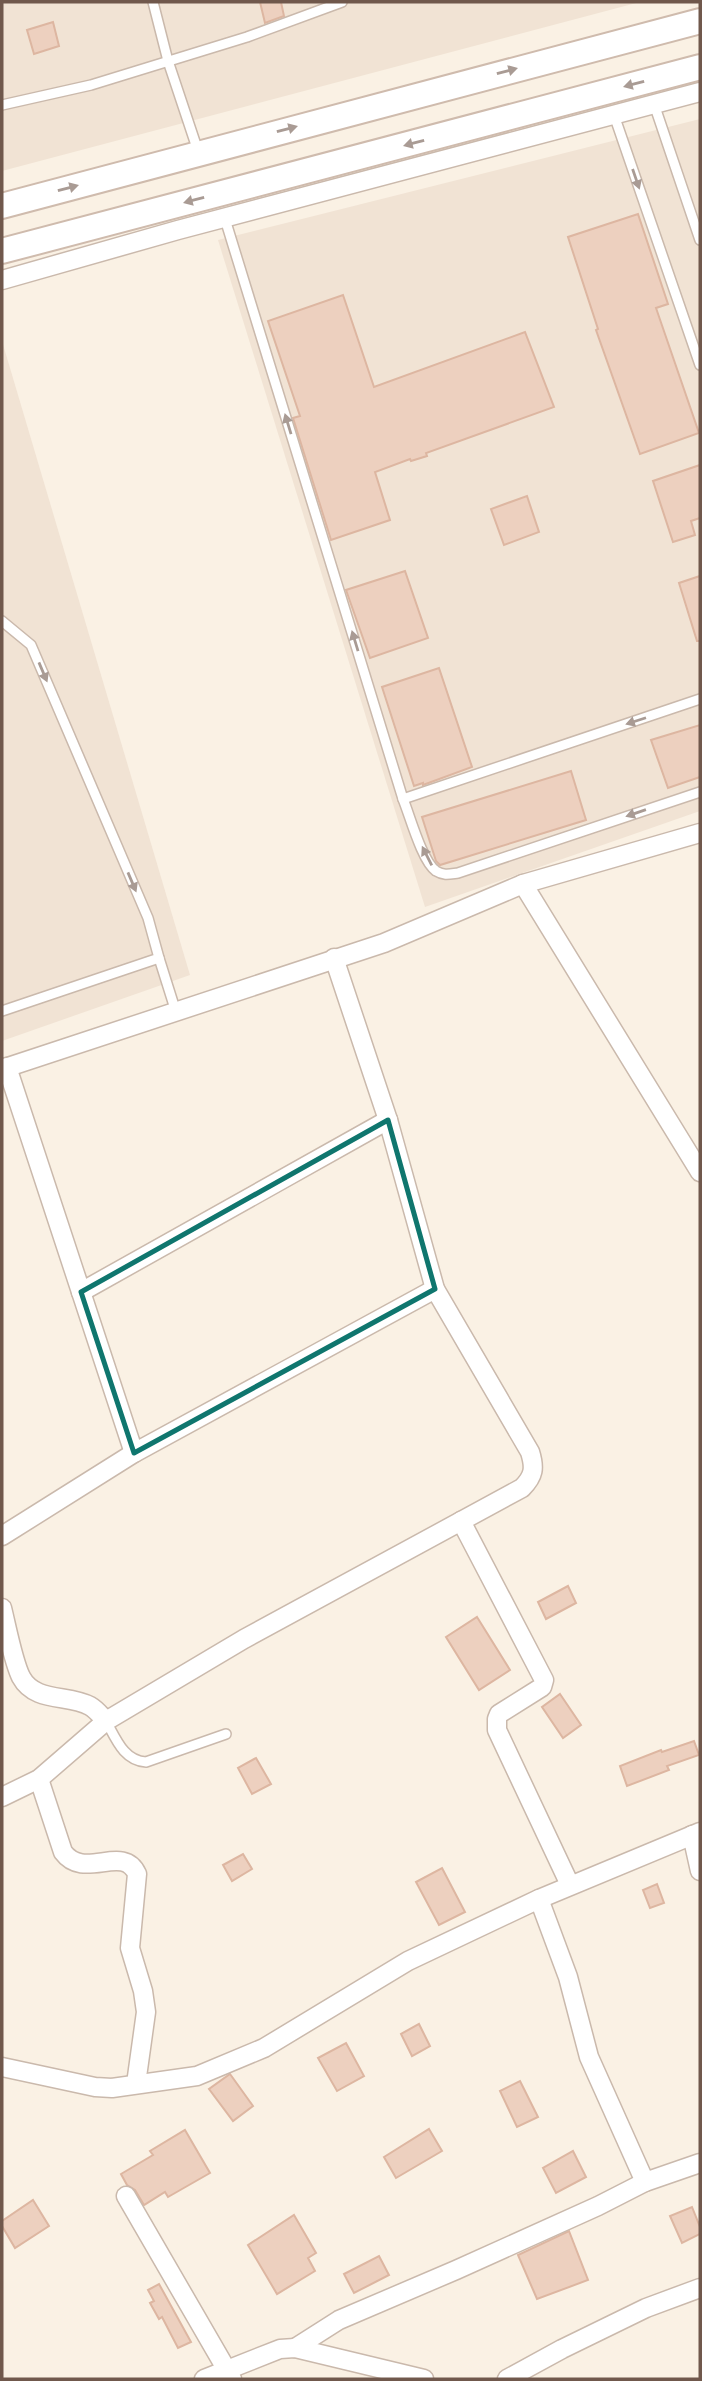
<svg xmlns="http://www.w3.org/2000/svg" width="702" height="2381" viewBox="0 0 702 2381" font-family="'PT Sans Narrow',sans-serif">
<style>
.residential{fill:#f1e3d4}
.building{fill:#edd0bf;stroke:#ddb6a1;stroke-width:2}
.lines{fill:none;stroke-linecap:round;stroke-linejoin:round}
.lane-casing{stroke:#cab9ac;stroke-width:12}
.street-casing{stroke:#cab9ac;stroke-width:21}
.secondary-casing{stroke:#cfbbad;stroke-width:28}
.lane{stroke:#fff;stroke-width:9}
.street{stroke:#fff;stroke-width:18}
.secondary{stroke:#fff;stroke-width:24}
.oneway{fill:#a99b94}
.marked{fill:none;stroke:#0f766e;stroke-width:5;stroke-linejoin:round}
</style>
<rect width="100%" height="100%" fill="#faf1e4"/>
<g class="residential">
<path d="M2,2H640L2,171Z"/>
<path d="M700,119V811L425,907L218,240Z"/>
<path d="M2,341L190,975L2,1041Z"/>
</g>
<g class="building">
<path d="M260,2H281L284,16L265,23Z"/>
<path d="M53,22L59,46L34,54L27,30Z"/>
<path d="M638,214L668,304L656,308L699,433L640,454L596,330L598,329L568,237Z"/>
<path d="M343,295L374,387L525,332L554,407L426,453L427,456L411,461L410,459L375,472L390,520L331,540L293,418L300,416L268,321Z"/>
<path d="M700,465V518L691,521L695,535L673,542L653,481Z"/>
<path d="M527,496L539,532L504,545L491,509Z"/>
<path d="M405,571L428,638L370,658L346,590Z"/>
<path d="M700,576V641H697L679,583Z"/>
<path d="M439,668L472,767L423,785V783L414,786L382,687Z"/>
<path d="M700,725V777L668,788L651,740Z"/>
<path d="M571,771L586,820L440,865L436,861L422,817Z"/>
<path d="M568,1586L576,1603L546,1619L538,1602Z"/>
<path d="M477,1617L510,1670L479,1690L446,1637Z"/>
<path d="M560,1694L581,1725L563,1738L542,1707Z"/>
<path d="M694,1741L699,1755L667,1766L669,1770L627,1786L620,1766L661,1750L662,1752Z"/>
<path d="M256,1758L271,1784L252,1794L238,1768Z"/>
<path d="M243,1854L252,1869L232,1881L223,1865Z"/>
<path d="M442,1868L465,1912L439,1925L416,1882Z"/>
<path d="M657,1884L664,1903L650,1908L643,1890Z"/>
<path d="M419,2024L430,2046L412,2056L401,2034Z"/>
<path d="M346,2043L364,2076L337,2091L318,2058Z"/>
<path d="M230,2074L253,2106L233,2121L209,2089Z"/>
<path d="M520,2081L538,2117L517,2127L500,2091Z"/>
<path d="M429,2129L442,2151L396,2178L384,2157Z"/>
<path d="M185,2130L210,2173L168,2197L165,2192L144,2205L135,2190L127,2185L121,2174L153,2155L150,2151Z"/>
<path d="M573,2151L586,2177L556,2193L543,2168Z"/>
<path d="M33,2200L49,2226L15,2248L2,2226V2221Z"/>
<path d="M692,2207L700,2227V2234L682,2243L670,2216Z"/>
<path d="M294,2215L316,2253L308,2258L315,2271L277,2294L248,2245Z"/>
<path d="M569,2231L588,2280L537,2299L518,2255Z"/>
<path d="M379,2256L389,2275L354,2293L344,2274Z"/>
<path d="M159,2284L191,2342L178,2348L162,2317L159,2319L150,2303L154,2301L148,2290Z"/>
</g>
<g class="lines">
<defs>
<g id="lane">
<path d="M153,2L168,61L198,151"/>
<path d="M654,104L700,240"/>
<path d="M2,105L91,85L247,37L342,2"/>
<path d="M614,115L700,365"/>
<path d="M225,219L403,799C410,816 422,861 436,871C444,876 450,874 458,873L700,792"/>
<path d="M2,621L31,645L148,918L159,958L2,1011"/>
<path d="M403,799L700,699"/>
<path d="M159,958L176,1012"/>
<path d="M106,1721C116,1739 124,1761 146,1762L226,1734"/>
</g>
<g id="street">
<path d="M2,280L178,230L700,92"/>
<path d="M523,884L700,833"/>
<path d="M7,1067L134,1453"/>
<path d="M2,1069L384,943L523,884L700,1172"/>
<path d="M81,1292L388,1120"/>
<path d="M461,1521L544,1680L542,1687L499,1714L497,1719V1730L570,1885"/>
<path d="M2,1536L134,1453L435,1289"/>
<path d="M2,1608C7,1628 13,1661 21,1677C35,1703 68,1694 90,1706C97,1710 101,1716 106,1721"/>
<path d="M39,1779L63,1852C84,1881 123,1843 137,1874L130,1948L143,1991L146,2012L136,2084"/>
<path d="M2,1797L39,1779L106,1721L244,1639L522,1488C534,1476 535,1468 530,1452L435,1289L388,1120L334,958"/>
<path d="M692,1835L700,1871"/>
<path d="M539,1899L568,1977L589,2057L645,2182"/>
<path d="M2,2067L95,2087L112,2088L197,2076L264,2048L408,1961L539,1899L700,1832"/>
<path d="M126,2196L232,2379"/>
<path d="M295,2348L339,2320L456,2270L598,2206L645,2182L700,2163"/>
<path d="M204,2379L280,2349L295,2348L424,2379"/>
<path d="M507,2379L562,2349L646,2308L700,2288"/>
</g>
<g id="secondary">
<path d="M2,206L700,21"/>
<path d="M2,251L700,67"/>
</g>
</defs>
<use href="#lane" class="lane-casing"/>
<use href="#street" class="street-casing"/>
<use href="#secondary" class="secondary-casing"/>
<use href="#lane" class="lane"/>
<use href="#street" class="street"/>
<use href="#secondary" class="secondary"/>
</g>
<defs><path id="oneway-solid" d="M-6-.8H1V-3.2L6.5 0L1 3.2V.8H-6Z" transform="scale(1.75)"/></defs>
<g class="oneway">
<use href="#oneway-solid" transform="translate(507 71) rotate(-15)"/>
<use href="#oneway-solid" transform="translate(634 84) rotate(165)"/>
<use href="#oneway-solid" transform="translate(287 129) rotate(-15)"/>
<use href="#oneway-solid" transform="translate(414 143) rotate(165)"/>
<use href="#oneway-solid" transform="translate(636 179) rotate(71)"/>
<use href="#oneway-solid" transform="translate(68 188) rotate(-15)"/>
<use href="#oneway-solid" transform="translate(194 200) rotate(165)"/>
<use href="#oneway-solid" transform="translate(288 424) rotate(-107)"/>
<use href="#oneway-solid" transform="translate(355 641) rotate(-107)"/>
<use href="#oneway-solid" transform="translate(43 672) rotate(67)"/>
<use href="#oneway-solid" transform="translate(636 721) rotate(162)"/>
<use href="#oneway-solid" transform="translate(636 813) rotate(161)"/>
<use href="#oneway-solid" transform="translate(427 856) rotate(-117)"/>
<use href="#oneway-solid" transform="translate(132 882) rotate(67)"/>
</g>
<path class="marked" d="M388,1120L435,1289L134,1453L81,1292Z"/>
<rect width="702" height="2381" fill="none" stroke="#70584c" stroke-width="7"/>
</svg>
